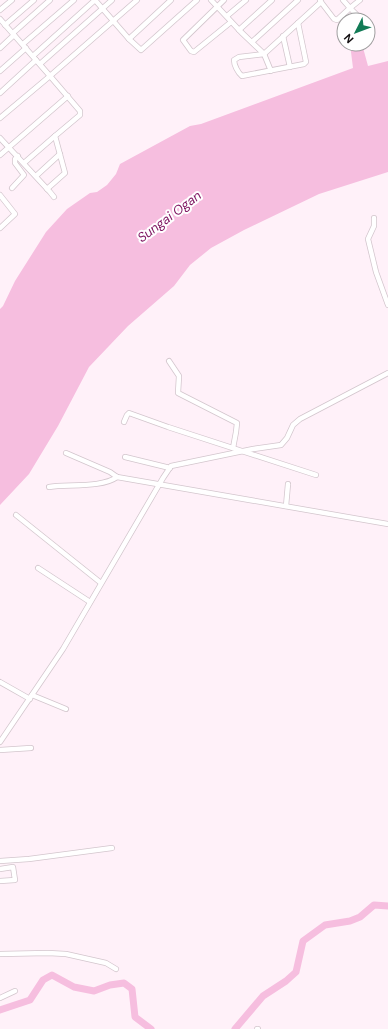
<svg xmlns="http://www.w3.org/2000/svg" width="388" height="1029" viewBox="0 0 388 1029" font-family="'DM Sans',sans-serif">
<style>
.water{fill:#f6bedf}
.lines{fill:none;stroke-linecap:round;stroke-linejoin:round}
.river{stroke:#f6bedf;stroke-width:7}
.minor-casing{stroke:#d3c6cd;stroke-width:6}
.minor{stroke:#fff;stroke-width:4.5}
.labels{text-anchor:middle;stroke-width:4;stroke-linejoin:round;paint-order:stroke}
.water-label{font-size:13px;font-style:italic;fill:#7e1561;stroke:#fff}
</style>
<rect width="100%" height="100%" fill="#fff1f9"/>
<path class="water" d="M350,44H362L368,66L388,61V172L319,194L244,230L211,248L190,265L174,286L128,326L89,367L58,426L29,474L0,505V309L3,306L15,281L46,232L67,209L90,193L97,192L107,185L116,174L120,164L190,126L201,124L353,68Z"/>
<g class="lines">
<g class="river">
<path d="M0,1010L30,1000L43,980L52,975L74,987L94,991L110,985L124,983L132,989L135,1017L151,1029"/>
<path d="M235,1029L263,996L286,981L296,972L303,941L325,925L350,921L360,917L374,905L388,906"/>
</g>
<defs>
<g id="minor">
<path d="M95,0L129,39L141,50L197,0"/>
<path d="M211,0L241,32L264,54L321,2L320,0"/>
<path d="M224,0L183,40L191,51L194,52L231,22"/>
<path d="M321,2L334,19L337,20L350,8L343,0"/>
<path d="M0,10L12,0"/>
<path d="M227,16L246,0"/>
<path d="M360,18L350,8L360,0"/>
<path d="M0,19L50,76L137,0"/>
<path d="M5,25L34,0"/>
<path d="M239,30L272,0"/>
<path d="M13,33L50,0"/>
<path d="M283,36L290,67"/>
<path d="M129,39L171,0"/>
<path d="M252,42L298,0"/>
<path d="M23,44L74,0"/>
<path d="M0,48L14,35"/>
<path d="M33,56L95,0"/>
<path d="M40,64L112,0"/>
<path d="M0,71L26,48"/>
<path d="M271,71L264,54L239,57L234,60C234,65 238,73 242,76L304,64L306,62L298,23"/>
<path d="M0,93L36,60"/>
<path d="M0,118L50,76L80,111V115L55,136L65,173L47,189"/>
<path d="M0,138L50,192L54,197"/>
<path d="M0,155L68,96"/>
<path d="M24,163L55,136"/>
<path d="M36,176L60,154"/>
<path d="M12,188L24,175L15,163V159L18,156"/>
<path d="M0,195L15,214L0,228"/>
<path d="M374,218V226L368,239L376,272L388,305"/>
<path d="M169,361L179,376L178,393L237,423L236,432L233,448"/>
<path d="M124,422L127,415L129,413L168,427L316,475"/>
<path d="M66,453L110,472L117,477L388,524"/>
<path d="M125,457L170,468"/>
<path d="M49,487C68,484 102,488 117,477"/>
<path d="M286,506L288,484"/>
<path d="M16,515L101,583"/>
<path d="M38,568L90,602"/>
<path d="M0,682L30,699"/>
<path d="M32,695L66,709"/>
<path d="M0,742L63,649L163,478L171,466L253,449L281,445L287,438L293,425L300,419L388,373"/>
<path d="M0,750L31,748"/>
<path d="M0,861L29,859L112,848"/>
<path d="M0,869L13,867L15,880L0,881"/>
<path d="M0,954L48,953L66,954L106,963L116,969"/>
<path d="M0,998L15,991"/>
<path d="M257,1029H258"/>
</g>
</defs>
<use href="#minor" class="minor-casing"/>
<use href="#minor" class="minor"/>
</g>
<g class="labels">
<g class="water-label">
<text transform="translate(169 216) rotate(-37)" y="5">Sungai Ogan</text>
</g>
</g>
<g transform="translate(356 32) rotate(228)"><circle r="19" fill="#ffffff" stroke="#9f9e9f"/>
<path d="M0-3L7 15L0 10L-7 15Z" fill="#127b56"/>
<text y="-6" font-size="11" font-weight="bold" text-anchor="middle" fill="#100c0e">N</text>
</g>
</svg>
